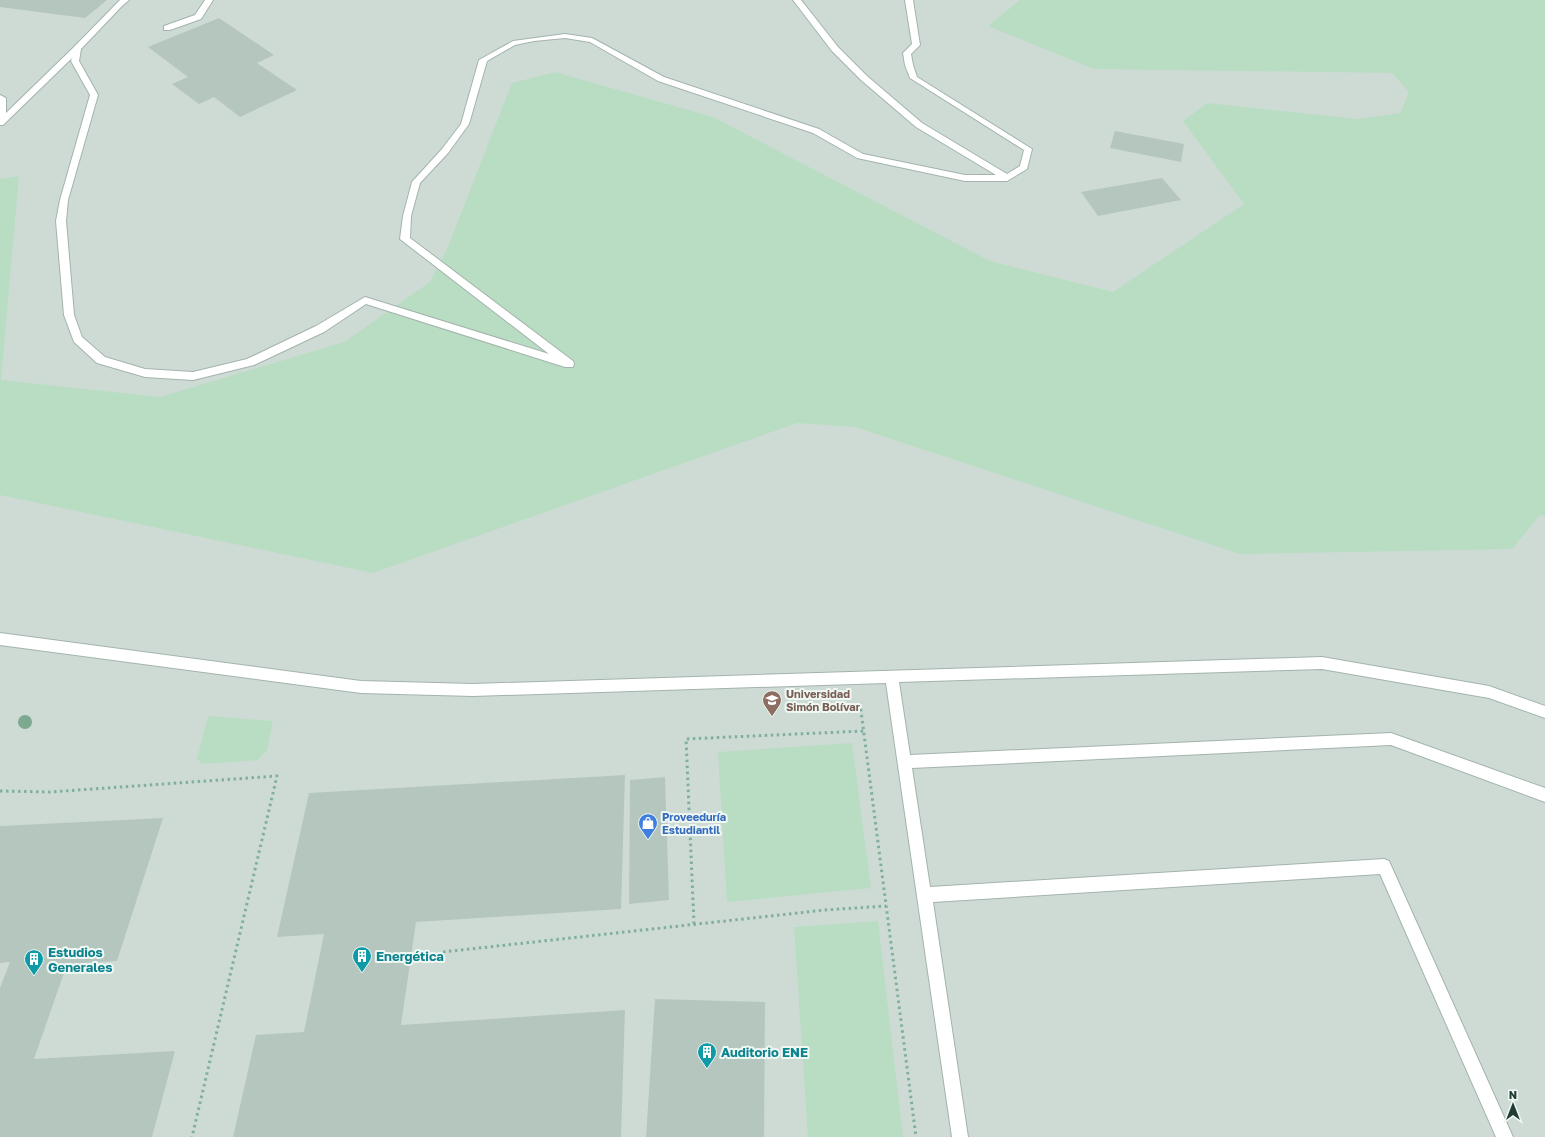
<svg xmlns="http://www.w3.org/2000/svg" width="1545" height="1137" viewBox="0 0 1545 1137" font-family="'Golos Text',sans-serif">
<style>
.built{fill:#cedbd5}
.green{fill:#b8ddc3}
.building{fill:#b5c6bf}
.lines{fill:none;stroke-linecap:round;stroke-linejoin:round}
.service-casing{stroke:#a3b3ad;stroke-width:2}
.path{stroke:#80afa1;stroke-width:3;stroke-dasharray:2.5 3.5;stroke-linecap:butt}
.service{fill:#fff;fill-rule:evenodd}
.tree{fill:#7ca98f}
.labels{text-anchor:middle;stroke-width:4;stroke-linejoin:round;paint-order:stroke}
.education-label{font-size:11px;font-weight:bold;fill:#785e54;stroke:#f0f8f4;text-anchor:start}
.shop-label{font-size:11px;font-weight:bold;fill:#366cbe;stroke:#f0f8f4;text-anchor:start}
.near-culture-label{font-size:13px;font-weight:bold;fill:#0d838f;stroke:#f0f8f4;text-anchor:start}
</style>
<rect width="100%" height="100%" fill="#e0ebe6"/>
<path class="built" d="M0,0H1467L1545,297V1137H0Z"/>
<g class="green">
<path d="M1020,0H1545V516L1540,515L1512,549L1240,554L855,427L797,423L373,573L0,495V179L19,176L1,380L160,397L344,342L430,282L447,249L512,83L555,72L713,117L990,261L1113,292L1244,204L1183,121L1207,103L1358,119L1400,113L1409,92L1392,73L1094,69L988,26Z"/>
<path d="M208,716L273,721L267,750L258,760L202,764L197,759Z"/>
<path d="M852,743L871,888L727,902L718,752Z"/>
<path d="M878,921L903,1137H808L794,927Z"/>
</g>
<g class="building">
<path d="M0,0H107L85,18L0,7Z"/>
<path d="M219,18L274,55L257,63L297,90L240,117L214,97L199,104L172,84L188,77L148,47Z"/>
<path d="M1115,131L1184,144L1181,162L1110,148Z"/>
<path d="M1162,178L1181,200L1098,216L1081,192Z"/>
<path d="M625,775L621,909L416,922L401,1025L625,1010L621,1137H233L256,1035L304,1032L324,934L277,937L309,793Z"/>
<path d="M665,777L669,900L629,904L630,780Z"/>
<path d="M163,818L117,961L67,964L34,1059L175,1051L152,1137H0V988L10,962L0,963V826Z"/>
<path d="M655,999L765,1002L764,1137H646Z"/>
</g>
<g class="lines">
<defs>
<g id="service">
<path d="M120,0H129L122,6L81,49L79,61L98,95L68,200L66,221L74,315L82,337L105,357L145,369L193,372L247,359L316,326L365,297L549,354L400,239L403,216L412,182L442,149L461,124L479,60L513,41L565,34L592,38L664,77L819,129L863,154L965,175H996L916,127L861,80L832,51L793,0H801L838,47L867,76L922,123L1007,174L1020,166L1024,150L910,78L905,65L903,53L912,44L905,0H913L920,45L911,54L913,65L917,77L1032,149L1027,169L1007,181H965L857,158L813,133L658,81L590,42L565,38L534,41L515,45L487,61L469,124L448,153L420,183L411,216L410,238L573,361L574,364L573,367H565L366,304L324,332L254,365L193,380L145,377L97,363L74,342L64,315L56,221L60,200L90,95L71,61L72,58L3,125H0V95L6,98V113L74,47Z"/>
<path d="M205,0H213L201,19L170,30H164V26L195,15Z"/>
<path d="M0,633L361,681L473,684L1322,657L1489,686L1545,706V718L1489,698L1322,669L899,682L910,755L1391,733L1545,788V802L1391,745L912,768L930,887L1384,859L1389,861L1513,1137H1496L1380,874L933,902L968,1137H952L886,683L473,696L361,693L0,645Z"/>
</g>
</defs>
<use href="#service" class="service-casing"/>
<g class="path">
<path d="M860,703L916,1137"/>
<path d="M0,791L50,792L277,776L192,1137"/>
<path d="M694,924L686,739L864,731"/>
<path d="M443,952L825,910L886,906"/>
</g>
<use href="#service" class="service"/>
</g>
<circle class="tree" cx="25" cy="722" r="7"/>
<defs>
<symbol id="university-pin" viewBox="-11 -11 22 30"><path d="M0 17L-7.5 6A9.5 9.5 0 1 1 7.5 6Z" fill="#8d6e63" stroke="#f0f8f4"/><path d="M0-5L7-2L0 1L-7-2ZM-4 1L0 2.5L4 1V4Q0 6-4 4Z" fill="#fff"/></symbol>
<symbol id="shop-pin" viewBox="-11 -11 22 30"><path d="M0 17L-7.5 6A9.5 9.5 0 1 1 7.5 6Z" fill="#3f7fe0" stroke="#f0f8f4"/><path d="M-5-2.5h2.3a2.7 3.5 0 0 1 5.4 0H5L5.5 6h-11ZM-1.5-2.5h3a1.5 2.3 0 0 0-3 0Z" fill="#fff"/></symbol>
<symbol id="building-pin" viewBox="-11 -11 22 30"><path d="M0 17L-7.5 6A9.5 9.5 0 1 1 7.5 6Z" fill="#0f9aa8" stroke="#f0f8f4"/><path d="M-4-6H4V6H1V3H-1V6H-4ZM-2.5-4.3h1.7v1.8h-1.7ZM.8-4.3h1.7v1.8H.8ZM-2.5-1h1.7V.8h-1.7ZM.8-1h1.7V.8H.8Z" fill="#fff"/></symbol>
</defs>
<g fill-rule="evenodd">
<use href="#university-pin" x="761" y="689" width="22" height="30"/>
<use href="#shop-pin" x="637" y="812" width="22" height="30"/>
<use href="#building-pin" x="351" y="945" width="22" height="30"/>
<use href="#building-pin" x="23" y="948" width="22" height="30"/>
<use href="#building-pin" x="696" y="1041" width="22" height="30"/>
</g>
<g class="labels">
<g class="education-label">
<text x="786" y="698">Universidad<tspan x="786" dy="13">Simón Bolívar</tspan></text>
</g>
<g class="shop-label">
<text x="662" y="821">Proveeduría<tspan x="662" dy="13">Estudiantil</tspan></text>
</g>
<g class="near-culture-label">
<text x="48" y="957">Estudios<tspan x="48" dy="15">Generales</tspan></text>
<text x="376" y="961">Energética</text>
<text x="721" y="1057">Auditorio ENE</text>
</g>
</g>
<g transform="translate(1513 1105)" stroke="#f0f8f4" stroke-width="3" paint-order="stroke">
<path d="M0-3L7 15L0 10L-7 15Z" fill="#213c35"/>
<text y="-6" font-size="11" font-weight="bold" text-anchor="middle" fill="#213c35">N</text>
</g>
</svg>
